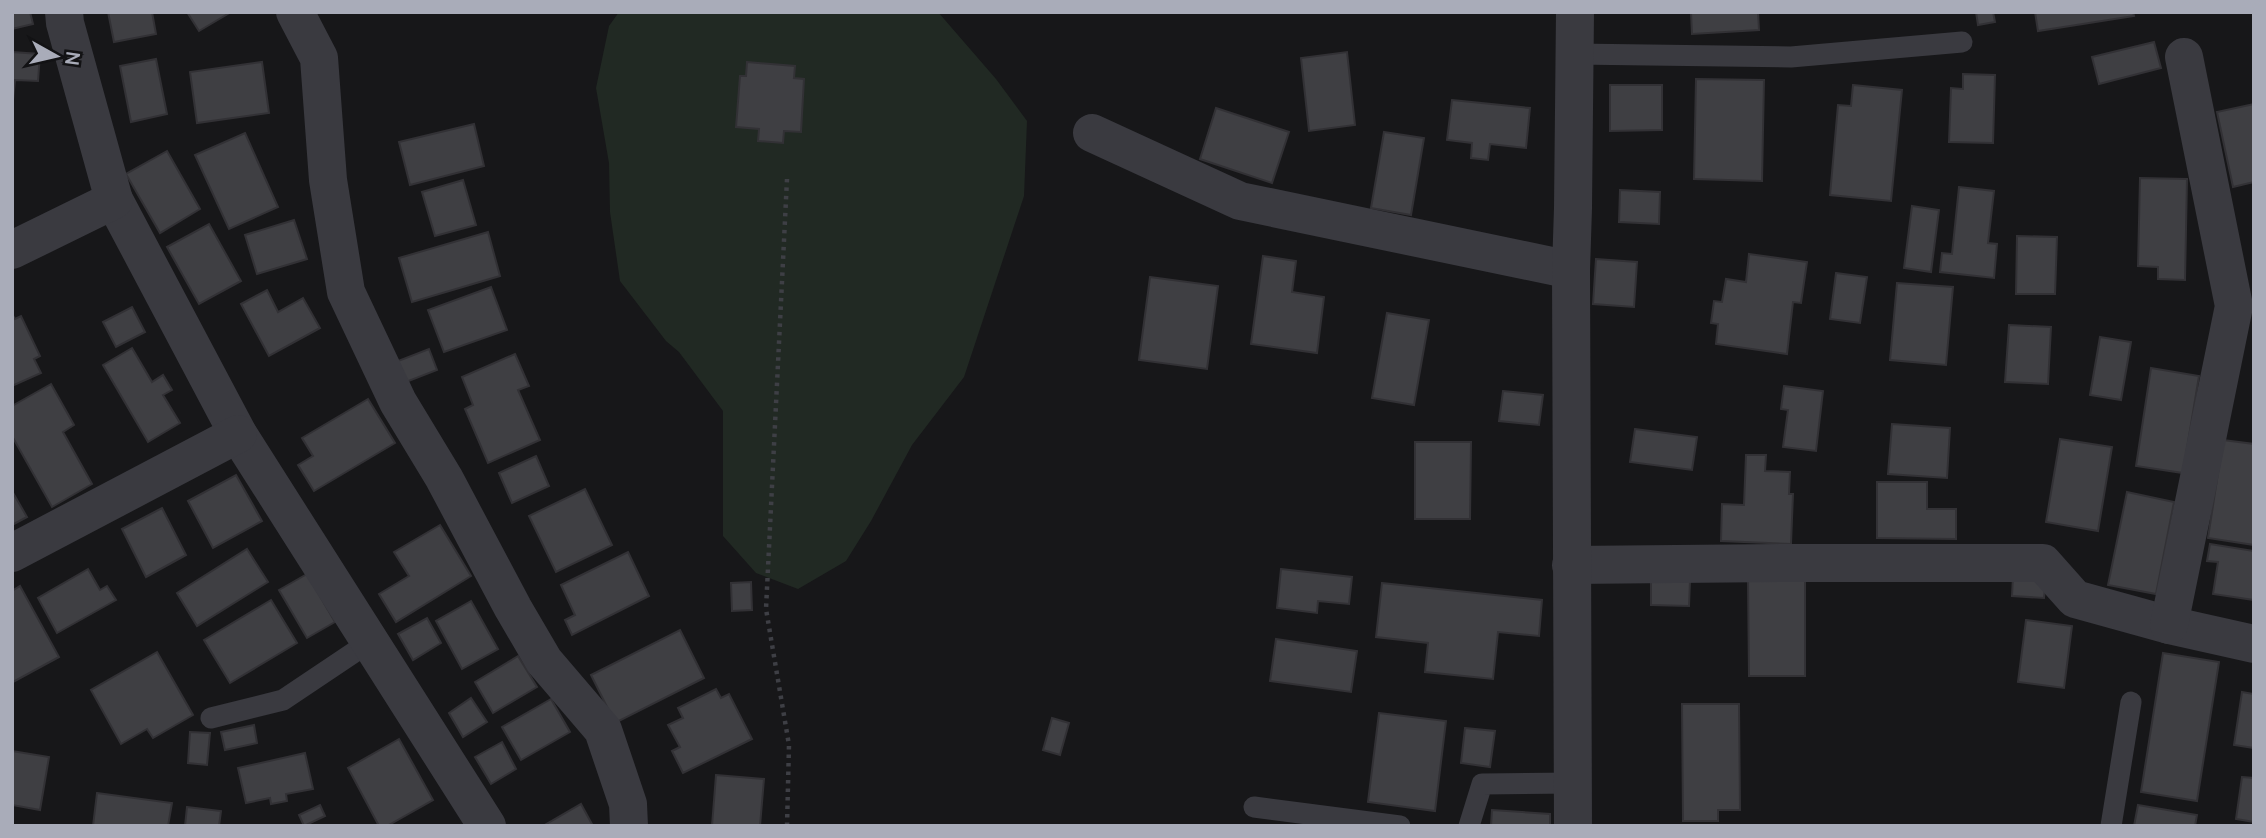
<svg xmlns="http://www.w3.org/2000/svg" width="2266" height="838" viewBox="0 0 2266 838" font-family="Manrope,sans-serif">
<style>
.green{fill:#212923}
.building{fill:#3f3f43;stroke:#323135;stroke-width:2}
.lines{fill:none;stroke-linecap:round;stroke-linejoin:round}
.path{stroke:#3e3f45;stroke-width:4.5;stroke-dasharray:3.5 5;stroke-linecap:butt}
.service{stroke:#3a3a40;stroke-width:21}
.minor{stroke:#3a3a40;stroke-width:38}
</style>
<rect width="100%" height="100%" fill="#171719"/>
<path class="green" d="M619,12H938L996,79L1027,121L1024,196L964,377L912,445L871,521L846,561L798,589L756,573L723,536V411L679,352L666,341L620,281L610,212L609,163L596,88L609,26Z"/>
<g class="building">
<path d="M12,12H30L33,24L12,29Z"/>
<path d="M108,12H152L156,34L114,42Z"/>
<path d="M187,12H231L199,31Z"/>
<path d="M1691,12H1758L1759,30L1692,34Z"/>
<path d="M1976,12H1993L1995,22L1978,25Z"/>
<path d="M2035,12H2133L2134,16L2038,31Z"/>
<path d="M2154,42L2161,68L2099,84L2092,57Z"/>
<path d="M12,52L40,54L38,81L15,80L13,100Z"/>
<path d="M1347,52L1355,125L1309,131L1301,58Z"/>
<path d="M156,59L167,114L131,122L120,66Z"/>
<path d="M262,62L269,113L197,123L190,72Z"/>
<path d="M747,62L795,66L794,78L804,79L801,132L784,131L783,143L758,141L759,129L736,127L740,76H746Z"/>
<path d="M1963,74L1995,75L1993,143L1949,142L1951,88L1963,89Z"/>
<path d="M1696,79L1764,80L1762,181L1694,179Z"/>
<path d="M1610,85H1662V130L1610,131Z"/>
<path d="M1853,85L1902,90L1891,201L1830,195L1838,105L1851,106Z"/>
<path d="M1452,100L1530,108L1526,148L1490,144L1488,160L1471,158L1472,143L1447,140Z"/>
<path d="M2254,104V182L2233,187L2217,112Z"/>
<path d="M1216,108L1289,132L1272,183L1200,159Z"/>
<path d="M474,124L484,166L410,185L399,142Z"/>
<path d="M1384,132L1424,138L1411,215L1371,208Z"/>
<path d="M245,133L278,207L229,229L195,155Z"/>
<path d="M167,151L200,209L160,233L126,174Z"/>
<path d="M2140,178L2187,179L2185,280L2158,279V267L2138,266Z"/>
<path d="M463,180L476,225L435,236L422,192Z"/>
<path d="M1959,187L1994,191L1988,243L1997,244L1994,278L1940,272L1942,253L1952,254Z"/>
<path d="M1620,190L1660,192L1659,224L1619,222Z"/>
<path d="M1912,206L1939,210L1931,272L1904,268Z"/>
<path d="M294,220L307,259L257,274L245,235Z"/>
<path d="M209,224L241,281L199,304L167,247Z"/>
<path d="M488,232L500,276L412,302L399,258Z"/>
<path d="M2017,236L2057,237L2055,294H2016Z"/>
<path d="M1749,254L1807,262L1801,303L1793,302L1787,354L1716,344L1718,324L1711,323L1714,301L1722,302L1726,279L1746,282Z"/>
<path d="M1263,256L1296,261L1292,292L1324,297L1317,353L1251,344Z"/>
<path d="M1596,259L1637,262L1634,307L1593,304Z"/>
<path d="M1836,273L1867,277L1860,323L1830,319Z"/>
<path d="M1150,277L1218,286L1207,369L1139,360Z"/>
<path d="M1897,283L1953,287L1946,365L1890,360Z"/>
<path d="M491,287L507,330L444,352L428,310Z"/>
<path d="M267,290L278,312L303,298L320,328L269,356L241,304Z"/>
<path d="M132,307L145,332L116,347L103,322Z"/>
<path d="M1387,313L1429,320L1414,405L1372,398Z"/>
<path d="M12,314L15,319L21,316L40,356L34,359L41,373L12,386Z"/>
<path d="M2009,325L2051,327L2048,384L2005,382Z"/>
<path d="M2100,337L2131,342L2121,400L2090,395Z"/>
<path d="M132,348L152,382L163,375L172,390L163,395L180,423L148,442L103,365Z"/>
<path d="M429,349L437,370L406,382L398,361Z"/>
<path d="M515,354L529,386L518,390L540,440L488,463L465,409L473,405L462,377Z"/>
<path d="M2151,368L2199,376L2183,473L2136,466Z"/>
<path d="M51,384L74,425L63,432L92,484L52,507L12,436V406Z"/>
<path d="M1784,386L1823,391L1816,451L1783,447L1788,410L1781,409Z"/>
<path d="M1503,391L1543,395L1539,425L1499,421Z"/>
<path d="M368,399L395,443L314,491L298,465L313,456L302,438Z"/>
<path d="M1892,424L1950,428L1947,478L1888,474Z"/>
<path d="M1635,429L1697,437L1692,470L1630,462Z"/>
<path d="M2060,439L2112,447L2098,531L2046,522Z"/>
<path d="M2223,440L2254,444V545L2208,538Z"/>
<path d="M1415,442H1471L1470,519H1415Z"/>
<path d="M1746,455H1766L1765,471L1790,472L1789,494H1793L1791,544L1721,541L1722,504L1744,505Z"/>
<path d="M536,456L549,486L512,503L499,473Z"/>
<path d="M236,475L262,521L213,548L188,501Z"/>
<path d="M1877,482H1927V509H1956V539L1877,538Z"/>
<path d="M585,489L612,545L556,572L529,516Z"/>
<path d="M12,491L27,517L12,525Z"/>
<path d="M2127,492L2174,502L2156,594L2108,585Z"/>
<path d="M162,508L186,555L146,577L122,529Z"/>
<path d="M440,525L471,576L396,622L379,594L409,576L394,552Z"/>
<path d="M2210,544L2254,551V600L2213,594L2218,562L2207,561Z"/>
<path d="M247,549L268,582L197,626L177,593Z"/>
<path d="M628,552L649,596L572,635L565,620L575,615L561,585Z"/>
<path d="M88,569L100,590L107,586L116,600L57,633L38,598Z"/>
<path d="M1281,569L1352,577L1349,604L1318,601L1317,613L1277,608Z"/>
<path d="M307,574L335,622L307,638L279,590Z"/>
<path d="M2013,576L2046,579L2044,598L2012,596Z"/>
<path d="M1748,580H1805V676H1749Z"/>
<path d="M1651,581H1690L1689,606L1651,605Z"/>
<path d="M751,582L752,610L732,611L731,583Z"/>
<path d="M1382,583L1542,600L1539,636L1498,632L1493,679L1425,672L1428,643L1376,637Z"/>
<path d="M20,586L59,657L13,682L12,591Z"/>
<path d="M271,600L297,643L230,683L204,640Z"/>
<path d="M471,601L498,649L462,669L436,621Z"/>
<path d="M427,618L441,643L413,660L398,634Z"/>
<path d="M2026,620L2072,626L2064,688L2018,682Z"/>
<path d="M680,630L704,678L615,723L591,675Z"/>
<path d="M1276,639L1357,651L1351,692L1270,681Z"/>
<path d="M157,652L193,715L153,738L147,729L121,744L91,690Z"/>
<path d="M2163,653L2219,662L2197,801L2141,792Z"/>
<path d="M518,656L537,687L493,713L475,682Z"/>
<path d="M716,689L721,698L729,694L752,739L683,773L672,751L680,747L668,725L683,718L678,708Z"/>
<path d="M2242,692L2254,694V748L2234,745Z"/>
<path d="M471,698L487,722L463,737L449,713Z"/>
<path d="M551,699L570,732L521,760L502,727Z"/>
<path d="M1682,704H1739L1740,810H1718V821H1683Z"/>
<path d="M1379,713L1446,721L1435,811L1368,802Z"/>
<path d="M1052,718L1069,723L1060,755L1043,750Z"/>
<path d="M254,725L257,743L225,750L221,732Z"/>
<path d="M1465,728L1495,731L1490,767L1461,763Z"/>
<path d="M190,732L210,733L207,765L188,763Z"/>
<path d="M399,739L433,800L387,826H379L348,768Z"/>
<path d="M502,742L516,769L491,784L475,757Z"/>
<path d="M12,751L49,757L40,810L12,805Z"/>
<path d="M305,753L313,789L286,794L287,801L271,804L270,798L246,803L238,768Z"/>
<path d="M716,775L764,779L760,826H712Z"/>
<path d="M2242,777L2254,778V822L2236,819Z"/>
<path d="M97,793L172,803L168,826H93Z"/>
<path d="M581,804L593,826H543Z"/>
<path d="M320,805L325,816L304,826L299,815Z"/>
<path d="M2138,805L2197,815L2195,826H2134Z"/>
<path d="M187,807L221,811L219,826H185Z"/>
<path d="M1492,810L1550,814V826H1491Z"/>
</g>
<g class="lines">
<path class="path" d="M787,826L789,745L766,609L787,179"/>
<g class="service">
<path d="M1574,54L1791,57L1962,42"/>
<path d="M211,718L283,700L371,641"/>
<path d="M1254,807L1400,826"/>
<path d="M1469,826L1482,784L1573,783"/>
<path d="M2111,826L2131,702"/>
</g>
<g class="minor">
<path d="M295,12L319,58L328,180L346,292L398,402L444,478L513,608L544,661L603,730L628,804L629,826"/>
<path d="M1092,133L1240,201L1571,270"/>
<path d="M114,200L238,434L487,826"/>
<path d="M12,250L114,200L65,23L64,12"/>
<path d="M12,553L238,434"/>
<path d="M1571,565L1784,563H2043L2075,599L2169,625L2254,644"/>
<path d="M2169,625L2234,306L2184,57"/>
<path d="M1573,826L1571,270L1573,208L1575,12"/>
</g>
</g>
<rect width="2266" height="838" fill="none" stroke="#a9acb9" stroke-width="28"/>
<g transform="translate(56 56) rotate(98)" stroke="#121214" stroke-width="5" paint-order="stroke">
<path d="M0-5L12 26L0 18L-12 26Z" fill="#a9acb9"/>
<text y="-10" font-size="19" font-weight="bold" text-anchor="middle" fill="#a9acb9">N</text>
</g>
</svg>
